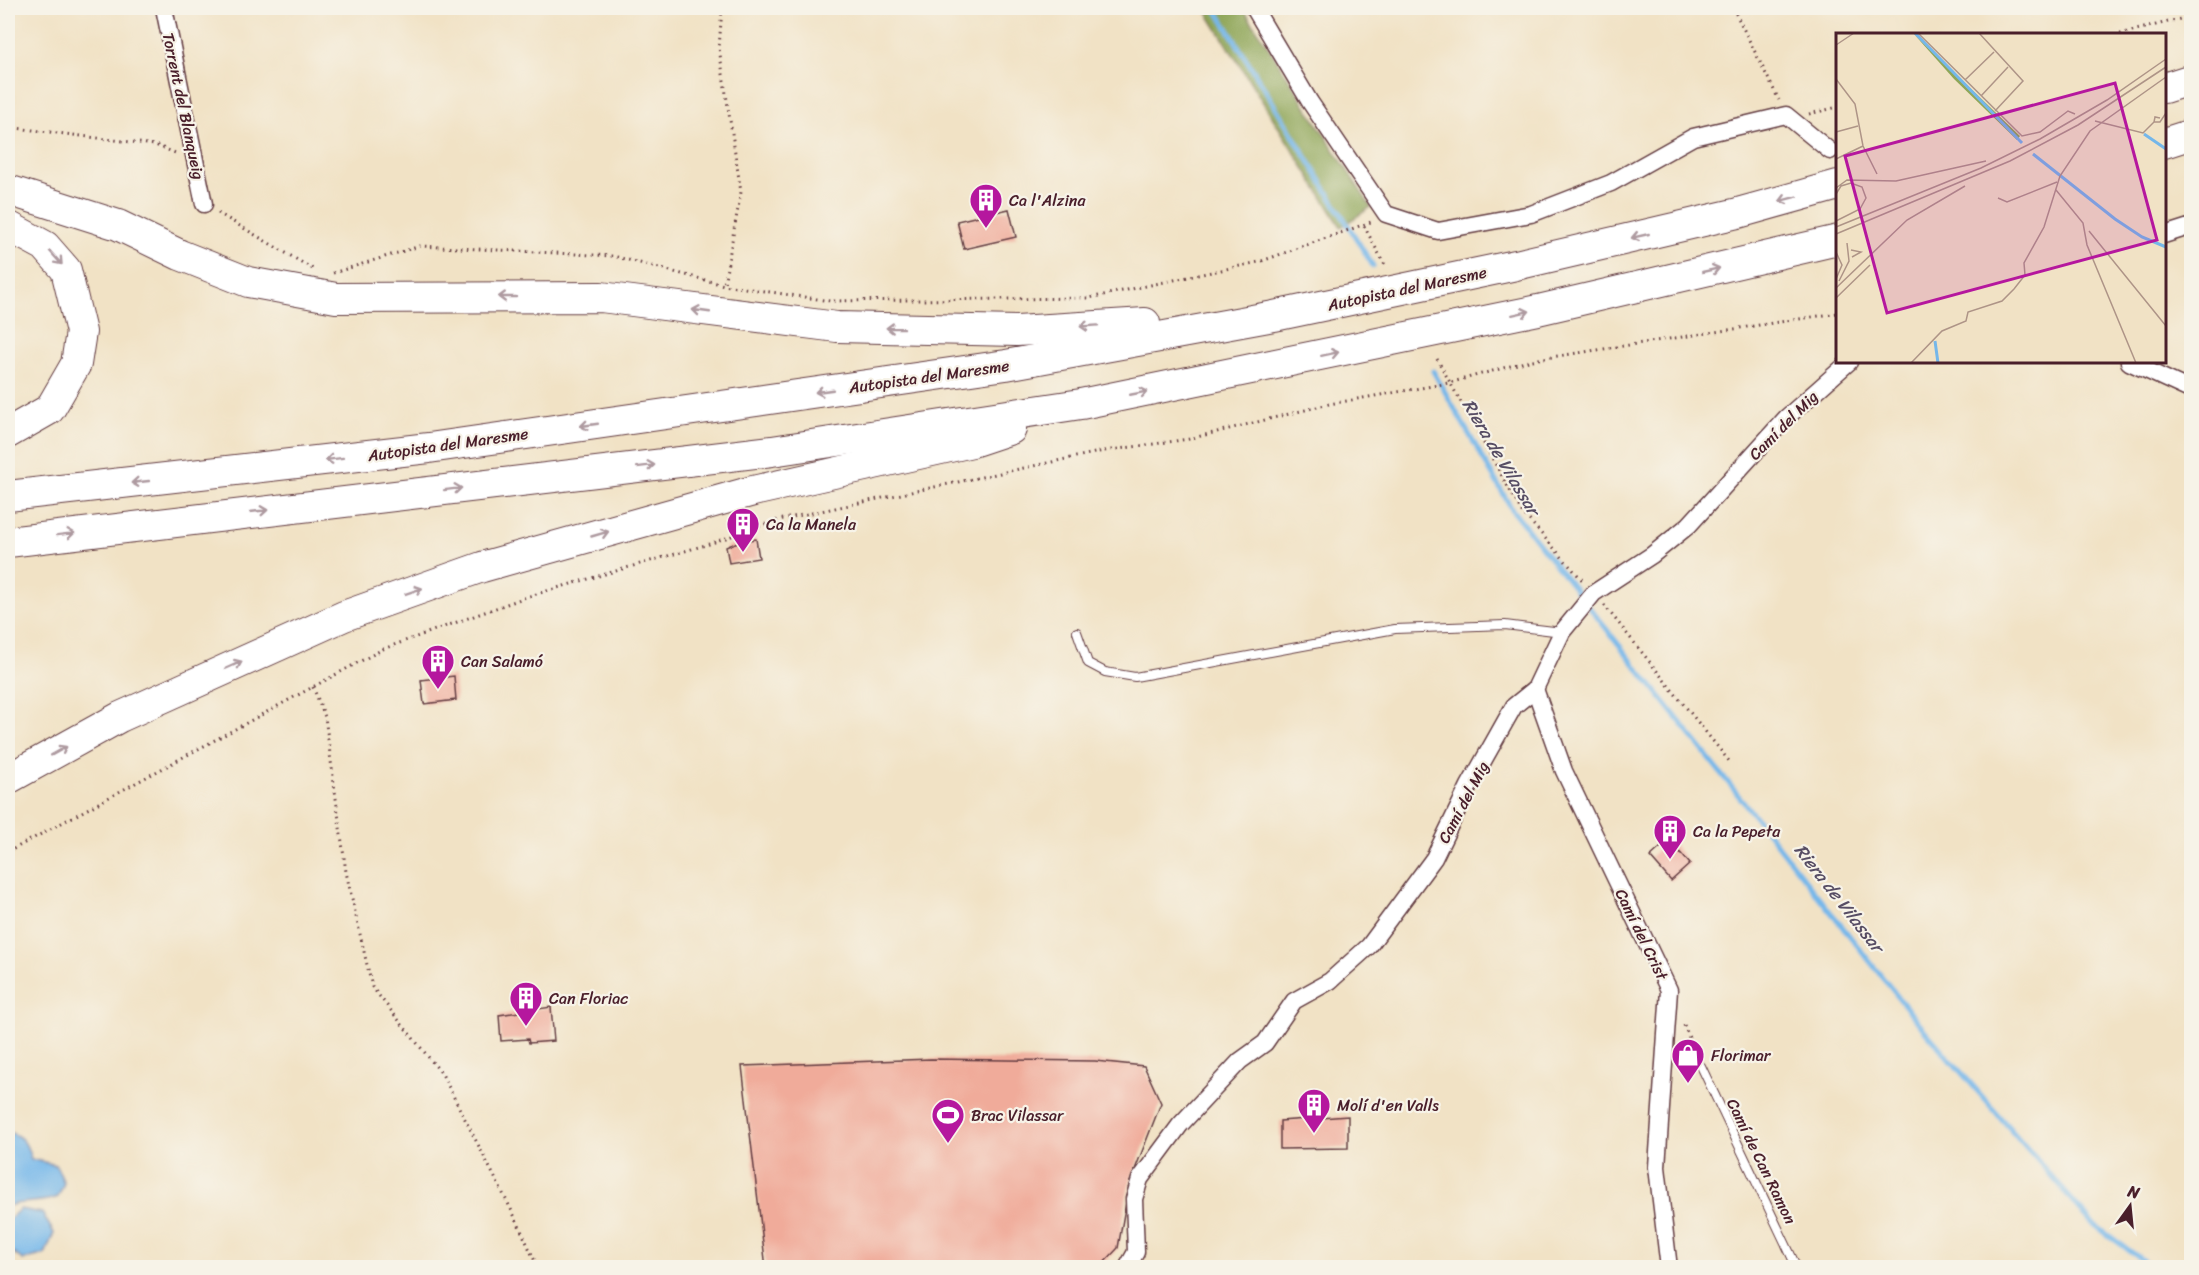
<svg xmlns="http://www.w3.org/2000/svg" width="2199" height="1275" viewBox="0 0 2199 1275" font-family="Sriracha,sans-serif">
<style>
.forest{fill:#8fa658;stroke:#6c6242;stroke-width:1.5}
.water{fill:#75b7ea;stroke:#606b8a;stroke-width:1.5}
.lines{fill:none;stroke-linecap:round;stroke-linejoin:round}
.stream{stroke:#75b7ea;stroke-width:5}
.building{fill:#f0ab9a}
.service-casing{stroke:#633c42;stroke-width:10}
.minor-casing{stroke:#633c42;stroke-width:19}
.motorway-casing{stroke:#633c42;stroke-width:32}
.path{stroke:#633c42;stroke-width:3;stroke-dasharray:1.5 4.5;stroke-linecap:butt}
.service{stroke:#fff;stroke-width:8}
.minor{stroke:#fff;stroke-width:16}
.motorway{stroke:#fff;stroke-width:30}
.oneway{stroke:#ae9aa0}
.labels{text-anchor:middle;stroke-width:4.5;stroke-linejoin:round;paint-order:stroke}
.street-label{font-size:16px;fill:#4a1f2b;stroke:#f7f3e8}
.poi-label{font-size:16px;fill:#4a1f2b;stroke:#f7f3e8;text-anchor:start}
.water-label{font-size:18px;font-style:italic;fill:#574d64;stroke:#f7f3e8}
.inset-river{fill:none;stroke:#75b7ea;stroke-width:3}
.inset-road{fill:none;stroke:#ae9487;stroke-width:1.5}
.view{fill:#b5179e;fill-opacity:0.15;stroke:#b5179e;stroke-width:3}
.inset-edge{fill:none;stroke:#4a1f2b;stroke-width:3}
</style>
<rect width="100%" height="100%" fill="#f7f3e8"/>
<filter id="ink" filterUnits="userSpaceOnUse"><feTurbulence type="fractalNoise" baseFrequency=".0167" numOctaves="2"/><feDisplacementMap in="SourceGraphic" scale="12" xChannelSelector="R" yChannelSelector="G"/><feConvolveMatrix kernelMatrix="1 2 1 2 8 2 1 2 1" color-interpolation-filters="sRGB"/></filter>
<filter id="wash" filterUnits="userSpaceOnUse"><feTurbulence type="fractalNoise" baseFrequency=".008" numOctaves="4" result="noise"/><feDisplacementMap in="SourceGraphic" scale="24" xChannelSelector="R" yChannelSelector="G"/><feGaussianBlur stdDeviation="1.35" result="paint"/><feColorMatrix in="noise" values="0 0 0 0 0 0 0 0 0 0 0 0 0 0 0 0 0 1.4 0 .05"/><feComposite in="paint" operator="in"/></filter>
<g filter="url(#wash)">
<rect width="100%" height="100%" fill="#f1e2c5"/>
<path class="forest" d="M1204,8H1243L1371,207L1341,227Z"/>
<g class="water">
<path d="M8,1132C23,1136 27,1144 31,1159L56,1165L64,1183L58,1197C41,1204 25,1200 8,1206Z"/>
<path d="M20,1209L42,1213L54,1233L45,1254L23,1260L8,1249V1220Z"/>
</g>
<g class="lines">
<g class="stream">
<path d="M1215,8L1373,266"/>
<path d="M1433,371L1513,511L1921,1026L2092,1223L2153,1268"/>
</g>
</g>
<g id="blocks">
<g class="building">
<path d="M1009,209L1016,237L964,249L957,221Z"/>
<path d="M756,539L759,558L729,563L726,547L740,541Z"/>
<path d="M454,676L456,700L424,704L421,680Z"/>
<path d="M1669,840L1690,864L1671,881L1650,857Z"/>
<path d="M551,1007L554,1041L529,1043L528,1039L501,1041L499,1015Z"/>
<path d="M931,1059L1095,1061L1144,1066L1161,1103L1129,1185L1118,1248L1099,1268H766L742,1066Z"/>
<path d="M1348,1116V1148L1280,1149V1121Z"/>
</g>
</g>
</g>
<g filter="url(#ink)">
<use href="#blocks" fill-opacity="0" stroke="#633c42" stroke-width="1.5"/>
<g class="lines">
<defs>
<g id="service">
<path d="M1077,632L1088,663L1105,672L1135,677L1395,629L1505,625L1562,632"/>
<path d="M1701,1066L1797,1268"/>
</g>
<g id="minor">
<path d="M164,8L204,204"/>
<path d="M1254,8L1310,102L1386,214L1438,231L1531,214L1611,183L1693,137L1786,115L1830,151"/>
<path d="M2164,235L2192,226"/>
<path d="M2129,362L2192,391"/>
<path d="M1535,689L1564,771L1669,990L1657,1167L1669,1268"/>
<path d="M1127,1268L1136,1252L1134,1199L1140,1179L1180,1125L1240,1061L1265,1043L1294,1001L1330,981L1369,946L1434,858L1469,786L1514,706L1535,689L1562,632L1594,593L1652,555L1689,525L1787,417L1849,362"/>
</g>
<g id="motorway">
<path d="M2164,88L2192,79"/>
<path d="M2164,143L2192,134"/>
<path d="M8,190L118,225L180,255L248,282L336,298L601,297L837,327L1017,331L1145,323"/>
<path d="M8,226L45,246L66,270L81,332L76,364L50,409L8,433"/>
<path d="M8,496L429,448L1006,365L1274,316L1516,265L1738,213L1838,185"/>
<path d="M8,542L772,451L1081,404L1538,310L1838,240"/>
<path d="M8,779L120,717L344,616L482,567L753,491L972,442L1011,429"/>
</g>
</defs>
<use href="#service" class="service-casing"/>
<use href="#minor" class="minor-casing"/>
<use href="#motorway" class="motorway-casing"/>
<g class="path">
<path d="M722,8L719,48L741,192L724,284"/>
<path d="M1733,8L1779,100"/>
<path d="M2120,34L2192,16"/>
<path d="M1809,114L1838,107"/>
<path d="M8,127L155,145L178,154"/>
<path d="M218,213L313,269"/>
<path d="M1364,226L1386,267"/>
<path d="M333,273L420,246L613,256L724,285L830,301L1089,298L1259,262L1371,222"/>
<path d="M1437,359L1522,512L1584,582"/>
<path d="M1604,605L1729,761"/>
<path d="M313,687L325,717L346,872L372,987L442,1074L517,1221L538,1268"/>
<path d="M8,852L383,649L526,597L709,544L774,521L1104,451L1189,439L1329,404L1449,383L1532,360L1838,313"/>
<path d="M1684,1025L1696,1055"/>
</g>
<use href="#service" class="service"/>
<use href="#minor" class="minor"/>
<use href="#motorway" class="motorway"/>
</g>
<defs><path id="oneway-shaft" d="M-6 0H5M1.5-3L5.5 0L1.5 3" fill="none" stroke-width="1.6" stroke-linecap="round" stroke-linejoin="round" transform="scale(1.5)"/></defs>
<g class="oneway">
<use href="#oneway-shaft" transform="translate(1788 199) rotate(165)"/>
<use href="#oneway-shaft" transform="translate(1640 236) rotate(167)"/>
<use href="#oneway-shaft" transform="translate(56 258) rotate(48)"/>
<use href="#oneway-shaft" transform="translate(1711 270) rotate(-13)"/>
<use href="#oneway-shaft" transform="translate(507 297) rotate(180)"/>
<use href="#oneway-shaft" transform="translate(701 311) rotate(-172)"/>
<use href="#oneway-shaft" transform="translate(1521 313) rotate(-12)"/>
<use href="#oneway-shaft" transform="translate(1089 326) rotate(176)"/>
<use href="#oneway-shaft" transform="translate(895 328) rotate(-179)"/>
<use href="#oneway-shaft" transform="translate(1330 354) rotate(-12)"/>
<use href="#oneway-shaft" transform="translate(824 391) rotate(172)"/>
<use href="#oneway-shaft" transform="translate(1139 393) rotate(-11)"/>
<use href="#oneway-shaft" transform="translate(589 425) rotate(172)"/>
<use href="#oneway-shaft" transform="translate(334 459) rotate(173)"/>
<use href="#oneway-shaft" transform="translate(646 466) rotate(-7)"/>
<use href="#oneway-shaft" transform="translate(140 482) rotate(174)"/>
<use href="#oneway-shaft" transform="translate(453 489) rotate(-7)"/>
<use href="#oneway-shaft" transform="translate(259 511) rotate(-6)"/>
<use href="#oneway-shaft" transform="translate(66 534) rotate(-7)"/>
<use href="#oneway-shaft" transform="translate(600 534) rotate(-16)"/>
<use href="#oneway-shaft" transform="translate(414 591) rotate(-19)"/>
<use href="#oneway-shaft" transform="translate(234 665) rotate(-24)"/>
<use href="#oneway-shaft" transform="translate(59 751) rotate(-29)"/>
</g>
</g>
<defs>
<symbol id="building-pin" viewBox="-11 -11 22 30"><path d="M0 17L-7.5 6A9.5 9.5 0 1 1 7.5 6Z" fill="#b5179e" stroke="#f7f3e8"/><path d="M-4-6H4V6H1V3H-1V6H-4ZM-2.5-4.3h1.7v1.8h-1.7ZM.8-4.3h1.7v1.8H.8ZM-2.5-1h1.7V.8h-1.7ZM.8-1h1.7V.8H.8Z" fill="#fff"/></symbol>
<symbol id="shop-pin" viewBox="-11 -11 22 30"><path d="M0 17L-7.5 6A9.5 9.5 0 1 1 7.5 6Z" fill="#b5179e" stroke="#f7f3e8"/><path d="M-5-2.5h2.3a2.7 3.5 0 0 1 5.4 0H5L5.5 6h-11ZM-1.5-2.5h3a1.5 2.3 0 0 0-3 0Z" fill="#fff"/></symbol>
<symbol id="stadium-pin" viewBox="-11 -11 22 30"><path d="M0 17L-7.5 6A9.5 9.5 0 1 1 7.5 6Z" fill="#b5179e" stroke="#f7f3e8"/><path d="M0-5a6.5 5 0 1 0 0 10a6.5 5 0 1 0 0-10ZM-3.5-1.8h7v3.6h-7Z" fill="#fff"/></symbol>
</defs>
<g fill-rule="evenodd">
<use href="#building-pin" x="967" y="181" width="38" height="52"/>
<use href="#building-pin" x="724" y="505" width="38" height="52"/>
<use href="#building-pin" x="419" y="642" width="38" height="52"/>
<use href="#building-pin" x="1651" y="812" width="38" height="52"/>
<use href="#building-pin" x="507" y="979" width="38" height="52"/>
<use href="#shop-pin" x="1669" y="1036" width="38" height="52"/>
<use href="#building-pin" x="1295" y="1086" width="38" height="52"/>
<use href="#stadium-pin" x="929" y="1096" width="38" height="52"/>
</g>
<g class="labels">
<g class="street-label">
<text transform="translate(184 106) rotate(78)" y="6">Torrent del Blanqueig</text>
<text transform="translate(1407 288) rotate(-12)" y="6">Autopista del Maresme</text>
<text transform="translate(929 376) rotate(-8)" y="6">Autopista del Maresme</text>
<text transform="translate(1783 425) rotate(-45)" y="6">Camí del Mig</text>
<text transform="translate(448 444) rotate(-8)" y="6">Autopista del Maresme</text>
<text transform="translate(1463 802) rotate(-62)" y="6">Camí del Mig</text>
<text transform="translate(1642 934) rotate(64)" y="6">Camí del Crist</text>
<text transform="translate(1762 1161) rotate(64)" y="6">Camí de Can Ramon</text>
</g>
<g class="poi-label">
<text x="1009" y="206">Ca l'Alzina</text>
<text x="766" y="530">Ca la Manela</text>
<text x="461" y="667">Can Salamó</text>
<text x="1693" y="837">Ca la Pepeta</text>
<text x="549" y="1004">Can Floriac</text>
<text x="1711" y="1061">Florimar</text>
<text x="1337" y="1111">Molí d'en Valls</text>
<text x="971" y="1121">Brac Vilassar</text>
</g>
<g class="water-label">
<text transform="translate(1501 457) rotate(59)" y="6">Riera de Vilassar</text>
<text transform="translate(1839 898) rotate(52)" y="6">Riera de Vilassar</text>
</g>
</g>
<g transform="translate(1836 33)">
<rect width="330" height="330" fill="#f1e2c5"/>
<path d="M77,0L184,103L181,107L118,46Z" fill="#8fa658"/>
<path class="inset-river" d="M79,0L186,110M308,101L330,116M197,121L279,186L306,204L330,214M99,308L102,330"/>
<path class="inset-road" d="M82,0L186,103L204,99L232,78L239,81M143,0L187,48L159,78M0,12L18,0M0,46L19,71L27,113L41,141M129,47L158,19M145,63L172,34M324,85L319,84L318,89H324L330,80M259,88L307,100L318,89M0,99L22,93M0,126L27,113M0,155L11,147L60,148L150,128M220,157L247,190L251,212L300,330M0,161L5,153L15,150L26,154L30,165L24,176L0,188M162,165L171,169L221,149M0,194L145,135L204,106L271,67L330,26M253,198L330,293M0,201L174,128L242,92L330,34M15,217L25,219L16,224M0,219L6,232L0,246M3,248L13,228L11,210M0,255L71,187L129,153M0,265L34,232M75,330L106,298L130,288L132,279L166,268L178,256L189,242L188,230L208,194L224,143L254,98L330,44"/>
<path class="view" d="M279,50L321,207L51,280L9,123Z"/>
<rect width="330" height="330" class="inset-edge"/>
</g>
<rect width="2199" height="1275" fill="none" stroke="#f7f3e8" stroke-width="30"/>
<g transform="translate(2130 1206) rotate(15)" stroke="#f7f3e8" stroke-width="4.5" paint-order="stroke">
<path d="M0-4.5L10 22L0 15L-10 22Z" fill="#4a1f2b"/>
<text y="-9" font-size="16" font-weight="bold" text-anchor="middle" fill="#4a1f2b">N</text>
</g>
</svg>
